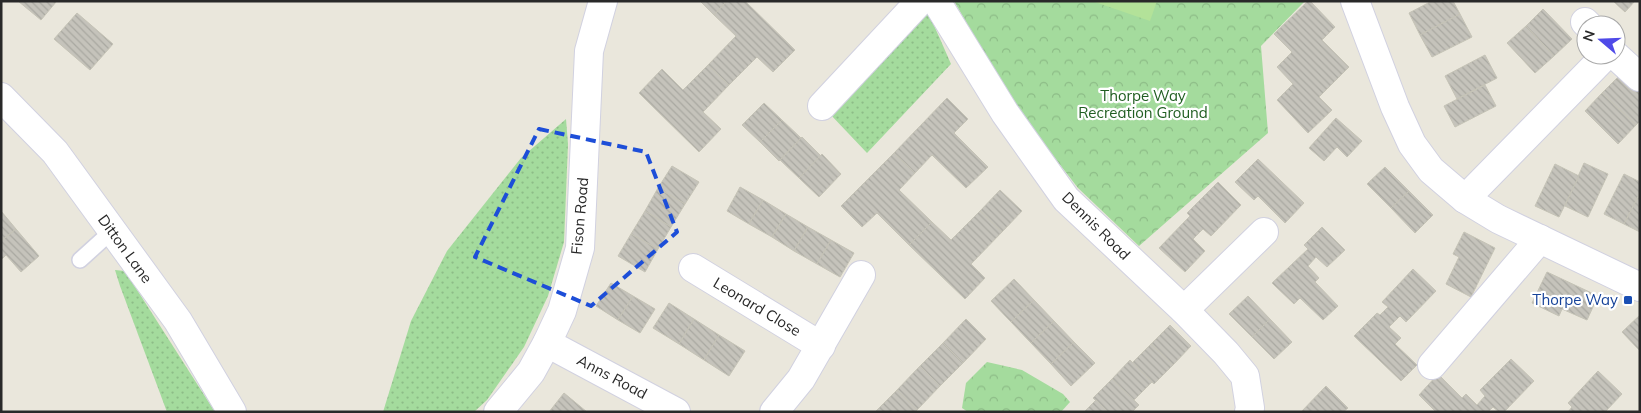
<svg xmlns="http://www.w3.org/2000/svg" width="1641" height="413" viewBox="0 0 1641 413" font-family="Mulish,sans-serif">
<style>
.grass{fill:url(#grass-dots)}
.forest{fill:url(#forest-crowns)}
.pitch{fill:#b3e299}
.building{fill:url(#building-back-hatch);stroke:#c5c3b6}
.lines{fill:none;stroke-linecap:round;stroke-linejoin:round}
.lane-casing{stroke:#d1d1e0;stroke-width:18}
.street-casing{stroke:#d1d1e0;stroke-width:30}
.secondary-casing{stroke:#d1d1e0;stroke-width:30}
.lane{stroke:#fff;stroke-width:15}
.street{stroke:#fff;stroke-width:28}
.secondary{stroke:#fff;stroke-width:28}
.marked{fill:none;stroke:#1d4ed8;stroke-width:4;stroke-dasharray:10 6;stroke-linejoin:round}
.transit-dot{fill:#1a4fb4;stroke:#fff;stroke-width:2}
.labels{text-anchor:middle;stroke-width:4.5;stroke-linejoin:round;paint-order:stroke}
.park-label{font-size:15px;fill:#205e21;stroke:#fff}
.street-label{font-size:15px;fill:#292929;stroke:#fff}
.transit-label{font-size:15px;fill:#164399;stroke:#fff;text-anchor:end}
</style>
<defs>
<pattern id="grass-dots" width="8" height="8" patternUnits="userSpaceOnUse" patternTransform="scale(1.25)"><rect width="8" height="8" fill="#a4db9d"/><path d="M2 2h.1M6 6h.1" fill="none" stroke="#8dbc87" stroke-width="1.8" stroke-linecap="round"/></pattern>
<pattern id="forest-crowns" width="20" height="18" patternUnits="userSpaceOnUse" patternTransform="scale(1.25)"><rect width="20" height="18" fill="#a4db9d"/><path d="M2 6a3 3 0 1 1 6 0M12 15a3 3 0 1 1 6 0" fill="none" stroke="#8dbc87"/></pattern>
<pattern id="building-back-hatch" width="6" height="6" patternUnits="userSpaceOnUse" patternTransform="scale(1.25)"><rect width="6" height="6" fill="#c5c3bb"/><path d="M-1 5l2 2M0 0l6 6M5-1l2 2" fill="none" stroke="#a9a8a1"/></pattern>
</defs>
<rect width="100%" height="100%" fill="#eae7dc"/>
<g class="grass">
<path d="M926,7L951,64L867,153L829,113Z"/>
<path d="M566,119L568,144L564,242L548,296L524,347L487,400L474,412H383L411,321L447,251L521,158Z"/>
<path d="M115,270L125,271L215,412H167L120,286Z"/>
</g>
<g class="forest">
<path d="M954,1H1305L1261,46L1268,133L1139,246L1078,188L1013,104Z"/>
<path d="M987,362L1022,370L1063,394L1070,402L1061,412H968L962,408L966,383Z"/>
</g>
<path class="pitch" d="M1092,1H1157L1150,21Z"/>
<g class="building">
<path d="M18,1H56V2L41,20Z"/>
<path d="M700,1H727L714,15Z"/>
<path d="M727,1H745L795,50L773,72L757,57L729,85L708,65L736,36L714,15Z"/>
<path d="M1308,1H1310L1335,27L1322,40L1349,67L1319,97L1332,110L1308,133L1277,100L1293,84L1277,67L1292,52L1274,34Z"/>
<path d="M1432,1H1453L1460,14L1420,35L1409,13Z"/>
<path d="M1613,1H1635L1625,12Z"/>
<path d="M1543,9L1572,39L1554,56L1526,26Z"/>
<path d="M77,13L113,44L90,70L54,39Z"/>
<path d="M1460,14L1472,37L1432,57L1420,35Z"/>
<path d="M1526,26L1554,56L1535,73L1507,43Z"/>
<path d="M1485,55L1497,78L1457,99L1445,76Z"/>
<path d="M708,65L729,85L703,112L721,129L699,152L639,93L662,69L683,90Z"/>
<path d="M1620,75L1640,94V121L1636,125L1602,93Z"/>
<path d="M1485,85L1496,106L1455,127L1444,106Z"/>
<path d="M1602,93L1636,125L1618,144L1585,111Z"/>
<path d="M947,98L968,119L954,133L988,167L966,188L932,155L915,173L894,153Z"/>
<path d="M764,103L782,120L760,142L742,125Z"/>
<path d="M1336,118L1362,141L1347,157L1337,147L1324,161L1309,148Z"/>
<path d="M782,120L801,138L779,161L760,142Z"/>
<path d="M802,137L821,156L799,178L780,160Z"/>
<path d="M894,153L915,173L899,190L932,222L909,245L877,213L862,227L841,206Z"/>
<path d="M822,154L841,174L819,197L799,178Z"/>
<path d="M1258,159L1304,203L1285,223L1258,196L1254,200L1235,182Z"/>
<path d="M1584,163L1608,174L1588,217L1565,206Z"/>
<path d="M1555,164L1579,176L1559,217L1535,206Z"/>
<path d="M672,166L699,182L685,204L658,188Z"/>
<path d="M1385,167L1409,191L1391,208L1367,184Z"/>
<path d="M1624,174L1640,182V193L1624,224L1604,214Z"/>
<path d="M1218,182L1241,205L1211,236L1203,229L1193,239L1205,251L1185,272L1159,248L1190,216L1187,213Z"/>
<path d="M740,187L763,200L749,224L727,211Z"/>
<path d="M658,188L685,204L671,227L645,211Z"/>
<path d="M1000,190L1022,211L1002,232L980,211Z"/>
<path d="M1409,191L1433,215L1415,233L1391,208Z"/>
<path d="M1640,193V232L1624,224Z"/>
<path d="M763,200L786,214L772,237L749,224Z"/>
<path d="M1,211L16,229L1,241Z"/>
<path d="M645,211L671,227L658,249L631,234Z"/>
<path d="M980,211L1002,232L971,264L985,278L965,299L909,245L932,222L951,240Z"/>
<path d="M786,214L808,227L794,251L772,237Z"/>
<path d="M808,227L831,240L817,264L794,251Z"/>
<path d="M1322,227L1345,250L1327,267L1316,257L1308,266L1319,278L1315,282L1338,306L1323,320L1300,298L1294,304L1272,283L1308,249L1304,245Z"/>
<path d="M16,229L39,256L21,272L6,255L1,260V241Z"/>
<path d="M1464,232L1495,248L1471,297L1446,284L1459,257L1453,254Z"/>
<path d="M631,234L658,249L645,272L618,256Z"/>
<path d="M831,240L854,253L840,277L817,264Z"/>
<path d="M1413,269L1436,291L1406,322L1400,316L1389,327L1401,338L1395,344L1417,365L1401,381L1354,336L1377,313L1380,315L1388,307L1382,302Z"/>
<path d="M1547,272L1598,296L1587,320L1562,309L1559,316L1532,303Z"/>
<path d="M1014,279L1034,300L1011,322L991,301Z"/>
<path d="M611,283L633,296L618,320L596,306Z"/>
<path d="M633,296L655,309L640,333L618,320Z"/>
<path d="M1248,296L1270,319L1252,337L1229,314Z"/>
<path d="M1034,300L1054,321L1031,343L1011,322Z"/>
<path d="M669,303L694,319L679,344L653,328Z"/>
<path d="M1640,315V351L1622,332Z"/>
<path d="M694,319L719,335L704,360L679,344Z"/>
<path d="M966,319L986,339L963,363L943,343Z"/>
<path d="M1270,319L1292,342L1274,359L1252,337Z"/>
<path d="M1054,321L1074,342L1051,364L1031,343Z"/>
<path d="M1170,325L1191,346L1173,365L1151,344Z"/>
<path d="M719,335L745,351L729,376L704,360Z"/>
<path d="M1074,342L1095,363L1071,386L1051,364Z"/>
<path d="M943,343L963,363L940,386L920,366Z"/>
<path d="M1151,344L1173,365L1154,384L1132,363Z"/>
<path d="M1511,359L1534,381L1504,412H1499L1493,407L1488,412H1436L1419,395L1438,374L1462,398L1466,394L1477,405L1485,396L1480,390Z"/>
<path d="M1130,360L1152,382L1133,401L1112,379Z"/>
<path d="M920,366L940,386L917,410L897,390Z"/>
<path d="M1598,371L1622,394L1605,412H1568L1572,407L1568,403Z"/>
<path d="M1112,379L1139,405L1132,412H1108L1093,398Z"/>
<path d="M1326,386L1348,408L1343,412H1301Z"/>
<path d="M897,390L917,410L915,412H875Z"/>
<path d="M564,393L587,412H549Z"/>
<path d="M1096,400L1108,412H1084Z"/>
</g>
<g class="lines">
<defs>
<path id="lane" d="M80,260L112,231"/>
<g id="street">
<path d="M936,1L1005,113L1066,199L1184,310L1226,353L1245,376L1250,408L1249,412"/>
<path d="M1355,1L1395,107L1412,144L1431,170L1465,199L1498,219L1640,287"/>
<path d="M1585,22L1588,25"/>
<path d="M1615,55L1639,77"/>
<path d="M822,106L920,1"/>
<path d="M1465,199L1606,55"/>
<path d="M693,268L821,346"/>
<path d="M1184,310L1264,232"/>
<path d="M547,343L676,412"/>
<path d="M1432,365L1540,239"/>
<path d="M498,412L531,372L547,343L562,311L580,248L589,51L603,1"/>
<path d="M774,412L801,379L861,275"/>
</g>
<path id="secondary" d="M1,97L55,152L178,321L232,412"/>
</defs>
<use href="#lane" class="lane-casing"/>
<use href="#street" class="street-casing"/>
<use href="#secondary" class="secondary-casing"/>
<use href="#lane" class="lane"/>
<use href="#street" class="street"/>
<use href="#secondary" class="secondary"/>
</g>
<path class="marked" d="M539,129L646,152L677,232L591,306L475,257Z"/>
<rect class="transit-dot" x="1623" y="295" width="10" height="10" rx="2.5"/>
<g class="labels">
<g class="park-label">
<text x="1143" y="101">Thorpe Way<tspan x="1143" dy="17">Recreation Ground</tspan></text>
</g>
<g class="street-label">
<text transform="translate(580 216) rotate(-85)" y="5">Fison Road</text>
<text transform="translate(1096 226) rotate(45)" y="5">Dennis Road</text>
<text transform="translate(125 249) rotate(54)" y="5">Ditton Lane</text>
<text transform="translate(757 307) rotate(31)" y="5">Leonard Close</text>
<text transform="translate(612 377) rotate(28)" y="5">Anns Road</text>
</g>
<g class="transit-label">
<text x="1618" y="305">Thorpe Way</text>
</g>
</g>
<rect width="1641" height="413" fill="none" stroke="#292929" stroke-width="5"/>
<g transform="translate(1601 40) rotate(289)"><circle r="24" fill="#ffffff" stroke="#a9a9a9"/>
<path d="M0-4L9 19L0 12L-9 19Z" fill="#4f4ae8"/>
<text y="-8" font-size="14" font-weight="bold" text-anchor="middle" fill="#292929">N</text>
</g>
</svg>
